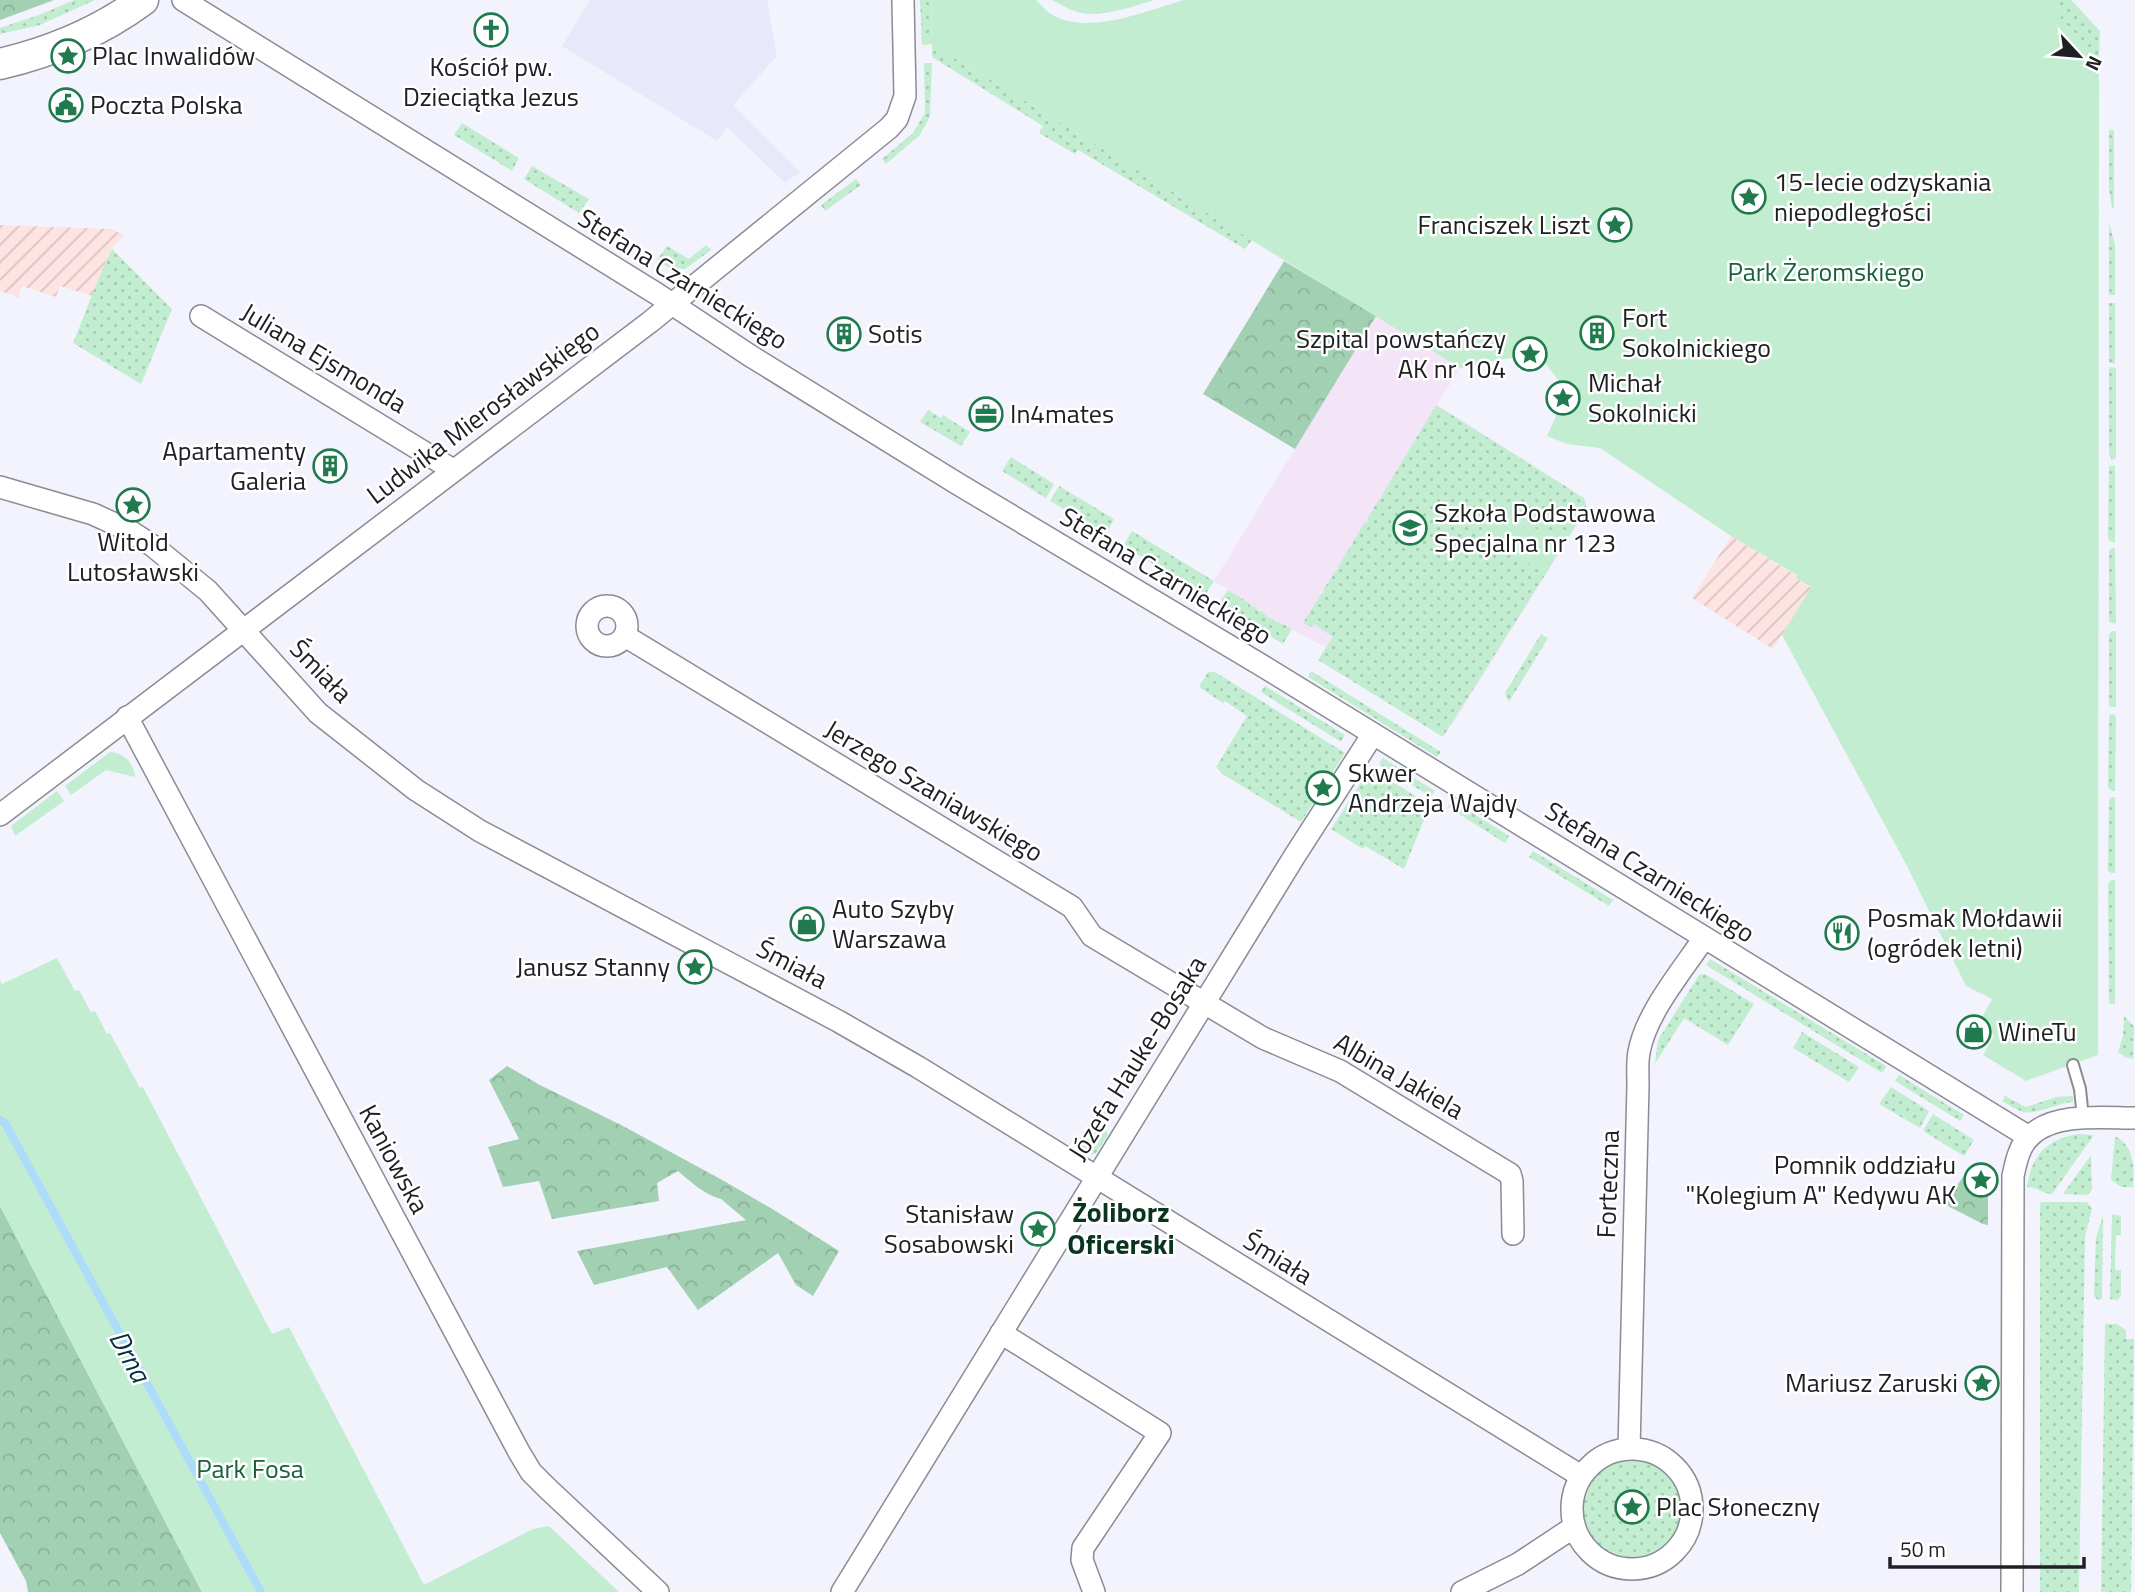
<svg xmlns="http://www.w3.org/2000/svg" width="2135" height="1592" viewBox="0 0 2135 1592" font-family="'Titillium Web',sans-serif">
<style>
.built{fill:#e7e8fa}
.industrial{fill:url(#industrial-furrows)}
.education{fill:#f3e4f8}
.grass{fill:url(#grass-dots)}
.forest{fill:url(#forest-crowns)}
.green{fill:#c2edd0}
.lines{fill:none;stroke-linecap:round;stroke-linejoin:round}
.stream{stroke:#addcfb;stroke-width:8}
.lane-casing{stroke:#8b8b95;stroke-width:14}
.street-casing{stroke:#8b8b95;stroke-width:24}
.secondary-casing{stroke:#8b8b95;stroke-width:33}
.lane{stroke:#fff;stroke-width:10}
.street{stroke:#fff;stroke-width:21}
.secondary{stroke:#fff;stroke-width:30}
.labels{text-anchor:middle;stroke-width:5;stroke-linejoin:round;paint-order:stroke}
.poi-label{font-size:26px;fill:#202024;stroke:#fff;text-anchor:start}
.park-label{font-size:26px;fill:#17613b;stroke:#fff}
.street-label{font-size:26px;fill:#202024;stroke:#fff}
.neighbourhood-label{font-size:28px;font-weight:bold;fill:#0a341f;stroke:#fff}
.water-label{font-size:28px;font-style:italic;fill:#073044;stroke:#fff}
</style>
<defs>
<pattern id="industrial-furrows" width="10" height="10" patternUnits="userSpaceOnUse" patternTransform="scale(1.75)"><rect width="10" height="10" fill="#fee3e3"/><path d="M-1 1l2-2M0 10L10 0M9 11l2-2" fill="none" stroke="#d9c2c3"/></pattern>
<pattern id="grass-dots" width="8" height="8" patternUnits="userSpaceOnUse" patternTransform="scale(1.75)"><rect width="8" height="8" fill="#c2edd0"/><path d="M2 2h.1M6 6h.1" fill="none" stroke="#a6cbb2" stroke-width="1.8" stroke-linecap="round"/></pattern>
<pattern id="forest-crowns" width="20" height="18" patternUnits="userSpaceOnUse" patternTransform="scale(1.75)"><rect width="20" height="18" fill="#a2d0b2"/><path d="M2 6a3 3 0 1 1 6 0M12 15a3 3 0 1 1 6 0" fill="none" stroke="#8bb299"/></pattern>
</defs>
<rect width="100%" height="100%" fill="#f3f3fe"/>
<path class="built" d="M590,0H767L777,56L733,105L800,172L785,183L727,127L717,141L562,46Z"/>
<g class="industrial">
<path d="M0,225L111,229L124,235L112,249L100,273L93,296L60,286L56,297L22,286L18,297L0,291Z"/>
<path d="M1731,536L1797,576L1796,578L1811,588L1773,649L1692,598Z"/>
</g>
<path class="education" d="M1376,316L1460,368L1437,405L1584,498L1587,508L1452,725L1326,648L1279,622H1276L1274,619L1267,617L1262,611L1259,612L1251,607L1249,603L1214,581Z"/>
<g class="grass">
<path d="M74,0H95L40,25L0,34V28L39,15Z"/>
<path d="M920,0H931L932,44L1252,240L1245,249L1078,150L1075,154L1039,133L1043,126L932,57V44L922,45Z"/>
<path d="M2053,0H2071L2100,31L2099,59L2059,18L2065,12Z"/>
<path d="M924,63H932L930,116L920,135L886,164L882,159L913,133L925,113Z"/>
<path d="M462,123L519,158L512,171L454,135Z"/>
<path d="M2109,130H2114V208H2112L2109,189Z"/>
<path d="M532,166L589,199L579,213L524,179Z"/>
<path d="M856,179L861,185L825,211L821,205Z"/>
<path d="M2109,223L2115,244V295H2109Z"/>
<path d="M706,245L711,250L685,269L674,268L673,270L657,260L667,246L689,259Z"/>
<path d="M112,249L172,309L141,384L73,343C86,312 97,279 112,249Z"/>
<path d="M2109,303H2115V364L2109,362Z"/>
<path d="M2110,367L2116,368V458L2112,460L2109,454V369Z"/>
<path d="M1436,405L1584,498L1587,508L1561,548L1563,544L1523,523L1515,514L1486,522L1480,532L1479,542L1501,553L1512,552C1528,562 1529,569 1550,567L1443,737L1318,660L1333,637L1314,624L1311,627L1303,623L1321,594L1324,593V589L1336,570H1338V567L1350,547L1353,545V542L1364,523L1368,522V518L1379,499L1382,498V495Z"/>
<path d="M928,410L941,418L943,415L970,432L961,446L920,422Z"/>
<path d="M1011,457L1054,484L1046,498L1002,471Z"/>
<path d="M2109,466H2115V542H2112L2108,539Z"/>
<path d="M1059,486L1114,519L1106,534L1050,501Z"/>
<path d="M1132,531L1214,581L1205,595L1123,546Z"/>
<path d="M2111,548H2115L2116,624L2109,622V551Z"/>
<path d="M1228,590L1249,603L1251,607L1254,606L1259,612L1262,611L1267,617L1274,619L1276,622H1279L1292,629L1283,644L1218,604Z"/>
<path d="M2112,631H2116V707H2110L2109,705V634Z"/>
<path d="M1541,634L1548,638L1509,702L1505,693Z"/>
<path d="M1311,671L1441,752L1437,757L1308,677Z"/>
<path d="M1208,672H1215L1345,753L1301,822L1224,775L1216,767L1247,716L1225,701L1223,703L1199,687Z"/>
<path d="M1265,686L1345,735L1341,742L1261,692Z"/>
<path d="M2111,714H2114L2116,717L2115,791H2112L2108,787L2109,716Z"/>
<path d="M1383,758L1435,791L1431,797L1379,764Z"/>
<path d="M1369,770L1375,771L1430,805L1404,869L1365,846L1363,849L1331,829Z"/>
<path d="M2112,797H2115V873H2111L2108,871L2109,800Z"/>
<path d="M1452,800L1509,836L1505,843L1448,807Z"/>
<path d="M1533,851L1613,900L1609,906L1529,857Z"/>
<path d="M2111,880H2115V1004L2109,1003L2108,884Z"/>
<path d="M1710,959L1886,1066V1067L1882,1073L1706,965Z"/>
<path d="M1705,974L1754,1004L1728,1045L1684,1018L1655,1064L1658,1040L1699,975Z"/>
<path d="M2124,1016L2134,1026L2133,1059L2125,1057L2118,1052L2123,1036Z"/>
<path d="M1802,1032L1859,1067L1849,1082L1793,1048Z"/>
<path d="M1899,1075L1964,1115L1960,1121L1895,1081Z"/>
<path d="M1891,1087L1929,1111L1920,1128L1879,1104Z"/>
<path d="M2005,1096L2026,1107L2056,1097L2073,1096V1102C2057,1103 2037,1115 2023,1112C2016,1110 2008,1104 2002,1101Z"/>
<path d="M1097,1112H1107L1110,1115L1104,1126L1108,1135L1096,1153L1090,1155L1075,1146Z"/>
<path d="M1933,1114L1974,1140L1964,1156L1923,1131Z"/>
<path d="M2077,1134L2094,1135L2052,1194C2044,1194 2038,1188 2027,1187C2031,1156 2046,1140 2077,1134Z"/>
<path d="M2115,1136C2135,1147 2134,1166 2133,1187H2121L2111,1180Z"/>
<path d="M2091,1155L2092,1190L2087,1195L2063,1194Z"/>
<path d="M2040,1202H2087L2092,1209L2085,1236L2079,1592H2040Z"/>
<path d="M2112,1214L2121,1216V1235H2116L2115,1270H2121V1295L2118,1300L2110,1299Z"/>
<path d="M2103,1215L2102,1299L2098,1300L2094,1296L2096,1238Z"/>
<path d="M2105,1324H2117L2126,1330V1339H2134L2131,1592H2101Z"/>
<circle cx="1633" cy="1510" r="52"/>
</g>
<g class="forest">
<path d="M0,0H54L0,20Z"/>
<path d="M1284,261L1376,316L1295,449L1203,394Z"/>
<path d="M507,1066L540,1085L623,1126L724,1181L774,1210L839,1251L813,1296L796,1285L778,1253L698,1310L667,1267L594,1285L577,1251L746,1220L721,1199C705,1195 691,1182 678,1171L657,1183L659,1201L552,1219L539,1181L503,1187L488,1147L519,1139L489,1080Z"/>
<path d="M1965,1174L1968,1176V1192H1988V1225L1983,1224L1944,1204Z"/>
<path d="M0,1206L202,1592H28L26,1581L0,1533Z"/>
</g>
<g class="green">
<path d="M931,0H1036C1040,4 1044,8 1048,12C1083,38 1146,11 1184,0H2053L2065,12L2060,18L2099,59L2098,1055L2026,1081L1983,1055L1994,1036L1983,1016L1992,999L1966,986L1907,866L1782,635L1811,587L1796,578L1797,575L1731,536L1600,448L1567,444L1547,436L1567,391L1537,353L1489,362L1486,359L1483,364L1460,368L932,44Z"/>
<path d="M1052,0H1154C1135,6 1108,15 1088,14C1075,13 1063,6 1052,0Z"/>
<path d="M1503,512C1518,515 1513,516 1523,523C1533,530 1548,531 1558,534L1563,544L1550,567C1529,569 1528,562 1512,552H1489L1479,541C1480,526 1489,516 1503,512Z"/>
<path d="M110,752C124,753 134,763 135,777L106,770L71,795L65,786Z"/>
<path d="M57,791L64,801L15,836L11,826Z"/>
<path d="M57,958L75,991L79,990L91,1012L95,1011L107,1034L110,1033L140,1088L143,1087L272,1334L289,1327L424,1585L533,1529L549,1526L619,1592H202L0,1206V980L2,984Z"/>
</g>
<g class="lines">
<path class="stream" d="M0,1120L5,1123L261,1592"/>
<defs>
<path id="lane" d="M2073,1065L2080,1089L2083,1118"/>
<g id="street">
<path d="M183,0L657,294L749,355L958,484L1266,668L2029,1137"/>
<path d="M201,316L453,470"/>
<path d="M0,487L93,514L130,531L153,546L208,591L318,713L416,790L480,831L838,1021L918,1067L1581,1476"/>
<circle cx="607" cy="626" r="20"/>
<path d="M625,636L1072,907L1092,936L1263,1038L1340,1071L1510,1174L1512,1181L1513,1234"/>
<path d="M127,717L519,1452L531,1472L547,1488L658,1592"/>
<path d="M0,815L650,322L889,128L897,119L905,96L903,0"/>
<path d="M1001,1333L1160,1433L1083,1548L1082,1560L1094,1592"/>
<circle cx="1632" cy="1509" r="60"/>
<path d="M1629,1449L1638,1085C1638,1074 1637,1063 1639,1052C1646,1013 1682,971 1704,938"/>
<path d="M842,1592L1294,857L1373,734"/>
<path d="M1462,1592L1518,1564L1574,1527"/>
<path d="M2012,1592L2013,1176C2016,1162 2019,1146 2030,1136C2055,1112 2103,1118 2135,1118"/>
</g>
<path id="secondary" d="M0,64C51,52 100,32 143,0"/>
</defs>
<use href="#lane" class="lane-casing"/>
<use href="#street" class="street-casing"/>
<use href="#secondary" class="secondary-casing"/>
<use href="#lane" class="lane"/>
<use href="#street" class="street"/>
<use href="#secondary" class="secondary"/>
</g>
<defs>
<symbol id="church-ring" viewBox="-11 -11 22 22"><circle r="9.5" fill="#fff" stroke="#217a4e" stroke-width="1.5"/><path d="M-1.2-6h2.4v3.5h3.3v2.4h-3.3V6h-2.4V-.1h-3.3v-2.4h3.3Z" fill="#217a4e"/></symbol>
<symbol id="sight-ring" viewBox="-11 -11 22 22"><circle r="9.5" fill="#fff" stroke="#217a4e" stroke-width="1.5"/><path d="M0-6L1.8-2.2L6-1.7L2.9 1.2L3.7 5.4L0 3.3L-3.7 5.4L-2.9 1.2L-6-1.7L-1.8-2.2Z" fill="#217a4e"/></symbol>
<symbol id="civic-ring" viewBox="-11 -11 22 22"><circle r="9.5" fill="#fff" stroke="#217a4e" stroke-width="1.5"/><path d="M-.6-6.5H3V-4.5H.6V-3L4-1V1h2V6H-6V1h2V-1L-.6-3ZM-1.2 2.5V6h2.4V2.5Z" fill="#217a4e"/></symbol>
<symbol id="building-ring" viewBox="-11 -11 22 22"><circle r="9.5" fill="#fff" stroke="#217a4e" stroke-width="1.5"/><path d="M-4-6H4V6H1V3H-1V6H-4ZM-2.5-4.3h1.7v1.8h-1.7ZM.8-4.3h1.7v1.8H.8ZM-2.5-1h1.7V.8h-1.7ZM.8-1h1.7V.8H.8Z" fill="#217a4e"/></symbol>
<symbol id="office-ring" viewBox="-11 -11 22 22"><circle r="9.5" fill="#fff" stroke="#217a4e" stroke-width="1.5"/><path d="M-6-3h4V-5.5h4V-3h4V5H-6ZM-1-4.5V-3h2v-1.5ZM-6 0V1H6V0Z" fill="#217a4e"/></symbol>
<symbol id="school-ring" viewBox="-11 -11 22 22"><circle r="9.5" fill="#fff" stroke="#217a4e" stroke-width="1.5"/><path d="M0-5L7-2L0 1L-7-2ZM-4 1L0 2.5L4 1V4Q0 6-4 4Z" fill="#217a4e"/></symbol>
<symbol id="shop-ring" viewBox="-11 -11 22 22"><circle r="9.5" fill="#fff" stroke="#217a4e" stroke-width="1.5"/><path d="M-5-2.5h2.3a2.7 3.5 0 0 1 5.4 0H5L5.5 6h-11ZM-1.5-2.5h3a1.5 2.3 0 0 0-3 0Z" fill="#217a4e"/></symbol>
<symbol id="restaurant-ring" viewBox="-11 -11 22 22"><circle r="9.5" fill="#fff" stroke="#217a4e" stroke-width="1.5"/><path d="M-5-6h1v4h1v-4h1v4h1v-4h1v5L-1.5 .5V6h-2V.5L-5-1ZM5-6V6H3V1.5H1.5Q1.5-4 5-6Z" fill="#217a4e"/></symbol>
</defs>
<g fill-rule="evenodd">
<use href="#church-ring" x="472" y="11" width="38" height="38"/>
<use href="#sight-ring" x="49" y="37" width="38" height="38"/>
<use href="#civic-ring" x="47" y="86" width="38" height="38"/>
<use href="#sight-ring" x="1730" y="178" width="38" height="38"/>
<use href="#sight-ring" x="1596" y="206" width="38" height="38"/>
<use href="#building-ring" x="1578" y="314" width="38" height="38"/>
<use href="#building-ring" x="825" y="315" width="38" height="38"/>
<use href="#sight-ring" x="1511" y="335" width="38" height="38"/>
<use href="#sight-ring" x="1544" y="379" width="38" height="38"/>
<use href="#office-ring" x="967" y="395" width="38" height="38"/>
<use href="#building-ring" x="311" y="447" width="38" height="38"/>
<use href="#sight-ring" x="114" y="486" width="38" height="38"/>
<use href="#school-ring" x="1391" y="509" width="38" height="38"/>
<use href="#sight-ring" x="1304" y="769" width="38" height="38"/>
<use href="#shop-ring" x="788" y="905" width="38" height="38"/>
<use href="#restaurant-ring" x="1823" y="914" width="38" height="38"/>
<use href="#sight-ring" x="676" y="948" width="38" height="38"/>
<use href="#shop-ring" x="1955" y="1013" width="38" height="38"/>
<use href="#sight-ring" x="1962" y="1161" width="38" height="38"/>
<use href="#sight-ring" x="1019" y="1210" width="38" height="38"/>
<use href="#sight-ring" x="1963" y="1364" width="38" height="38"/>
<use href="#sight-ring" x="1613" y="1488" width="38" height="38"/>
</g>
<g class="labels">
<g class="poi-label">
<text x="92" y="65">Plac Inwalidów</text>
<text x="491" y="76" text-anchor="middle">Kościół pw.<tspan x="491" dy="30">Dzieciątka Jezus</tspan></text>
<text x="90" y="114">Poczta Polska</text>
<text x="1774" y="191">15-lecie odzyskania<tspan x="1774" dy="30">niepodległości</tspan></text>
<text x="1590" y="234" text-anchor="end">Franciszek Liszt</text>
<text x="1622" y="327">Fort<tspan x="1622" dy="30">Sokolnickiego</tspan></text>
<text x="868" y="343">Sotis</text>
<text x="1506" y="348" text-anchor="end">Szpital powstańczy<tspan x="1506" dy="30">AK nr 104</tspan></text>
<text x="1588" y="392">Michał<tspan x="1588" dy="30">Sokolnicki</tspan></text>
<text x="1010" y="423">In4mates</text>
<text x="306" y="460" text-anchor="end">Apartamenty<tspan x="306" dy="30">Galeria</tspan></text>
<text x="1434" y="522">Szkoła Podstawowa<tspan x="1434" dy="30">Specjalna nr 123</tspan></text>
<text x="133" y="551" text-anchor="middle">Witold<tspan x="133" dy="30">Lutosławski</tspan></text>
<text x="1348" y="782">Skwer<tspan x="1348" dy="30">Andrzeja Wajdy</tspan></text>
<text x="832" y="918">Auto Szyby<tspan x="832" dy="30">Warszawa</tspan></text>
<text x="1867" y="927">Posmak Mołdawii<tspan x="1867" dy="30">(ogródek letni)</tspan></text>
<text x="670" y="976" text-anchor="end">Janusz Stanny</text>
<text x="1998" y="1041">WineTu</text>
<text x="1956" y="1174" text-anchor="end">Pomnik oddziału<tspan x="1956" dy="30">"Kolegium A" Kedywu AK</tspan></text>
<text x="1014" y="1223" text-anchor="end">Stanisław<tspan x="1014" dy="30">Sosabowski</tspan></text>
<text x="1958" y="1392" text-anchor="end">Mariusz Zaruski</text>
<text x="1656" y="1516">Plac Słoneczny</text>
</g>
<g class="park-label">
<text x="1826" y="281">Park Żeromskiego</text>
<text x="250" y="1478">Park Fosa</text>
</g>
<g class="street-label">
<text transform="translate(683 279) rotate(32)" y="9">Stefana Czarnieckiego</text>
<text transform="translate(324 358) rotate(31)" y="9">Juliana Ejsmonda</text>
<text transform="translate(483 413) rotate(-37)" y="9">Ludwika Mierosławskiego</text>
<text transform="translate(1166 576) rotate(31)" y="9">Stefana Czarnieckiego</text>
<text transform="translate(321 671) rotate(46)" y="9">Śmiała</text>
<text transform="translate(934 791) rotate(31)" y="9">Jerzego Szaniawskiego</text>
<text transform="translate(1650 872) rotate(32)" y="9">Stefana Czarnieckiego</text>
<text transform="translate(792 964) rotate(28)" y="9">Śmiała</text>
<text transform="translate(1137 1058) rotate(-58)" y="9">Józefa Hauke-Bosaka</text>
<text transform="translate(1399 1076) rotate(30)" y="9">Albina Jakiela</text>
<text transform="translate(394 1159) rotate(62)" y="9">Kaniowska</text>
<text transform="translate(1608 1184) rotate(-88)" y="9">Forteczna</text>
<text transform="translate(1278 1258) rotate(32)" y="9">Śmiała</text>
</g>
<g class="neighbourhood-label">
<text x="1121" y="1222">Żoliborz<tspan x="1121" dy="32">Oficerski</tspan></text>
</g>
<g class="water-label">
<text transform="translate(130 1356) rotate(61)" y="10">Drna</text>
</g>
</g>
<g transform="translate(2079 56) rotate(116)" stroke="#ffffff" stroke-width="5" paint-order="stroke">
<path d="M0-5L12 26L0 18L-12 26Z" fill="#202024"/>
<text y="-10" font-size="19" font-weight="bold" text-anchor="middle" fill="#202024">N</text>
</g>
<path d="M1890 1557v10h194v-10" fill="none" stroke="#202024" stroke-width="3.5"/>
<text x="1900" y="1557" font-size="21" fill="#202024" stroke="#ffffff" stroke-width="5" paint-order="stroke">50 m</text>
</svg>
